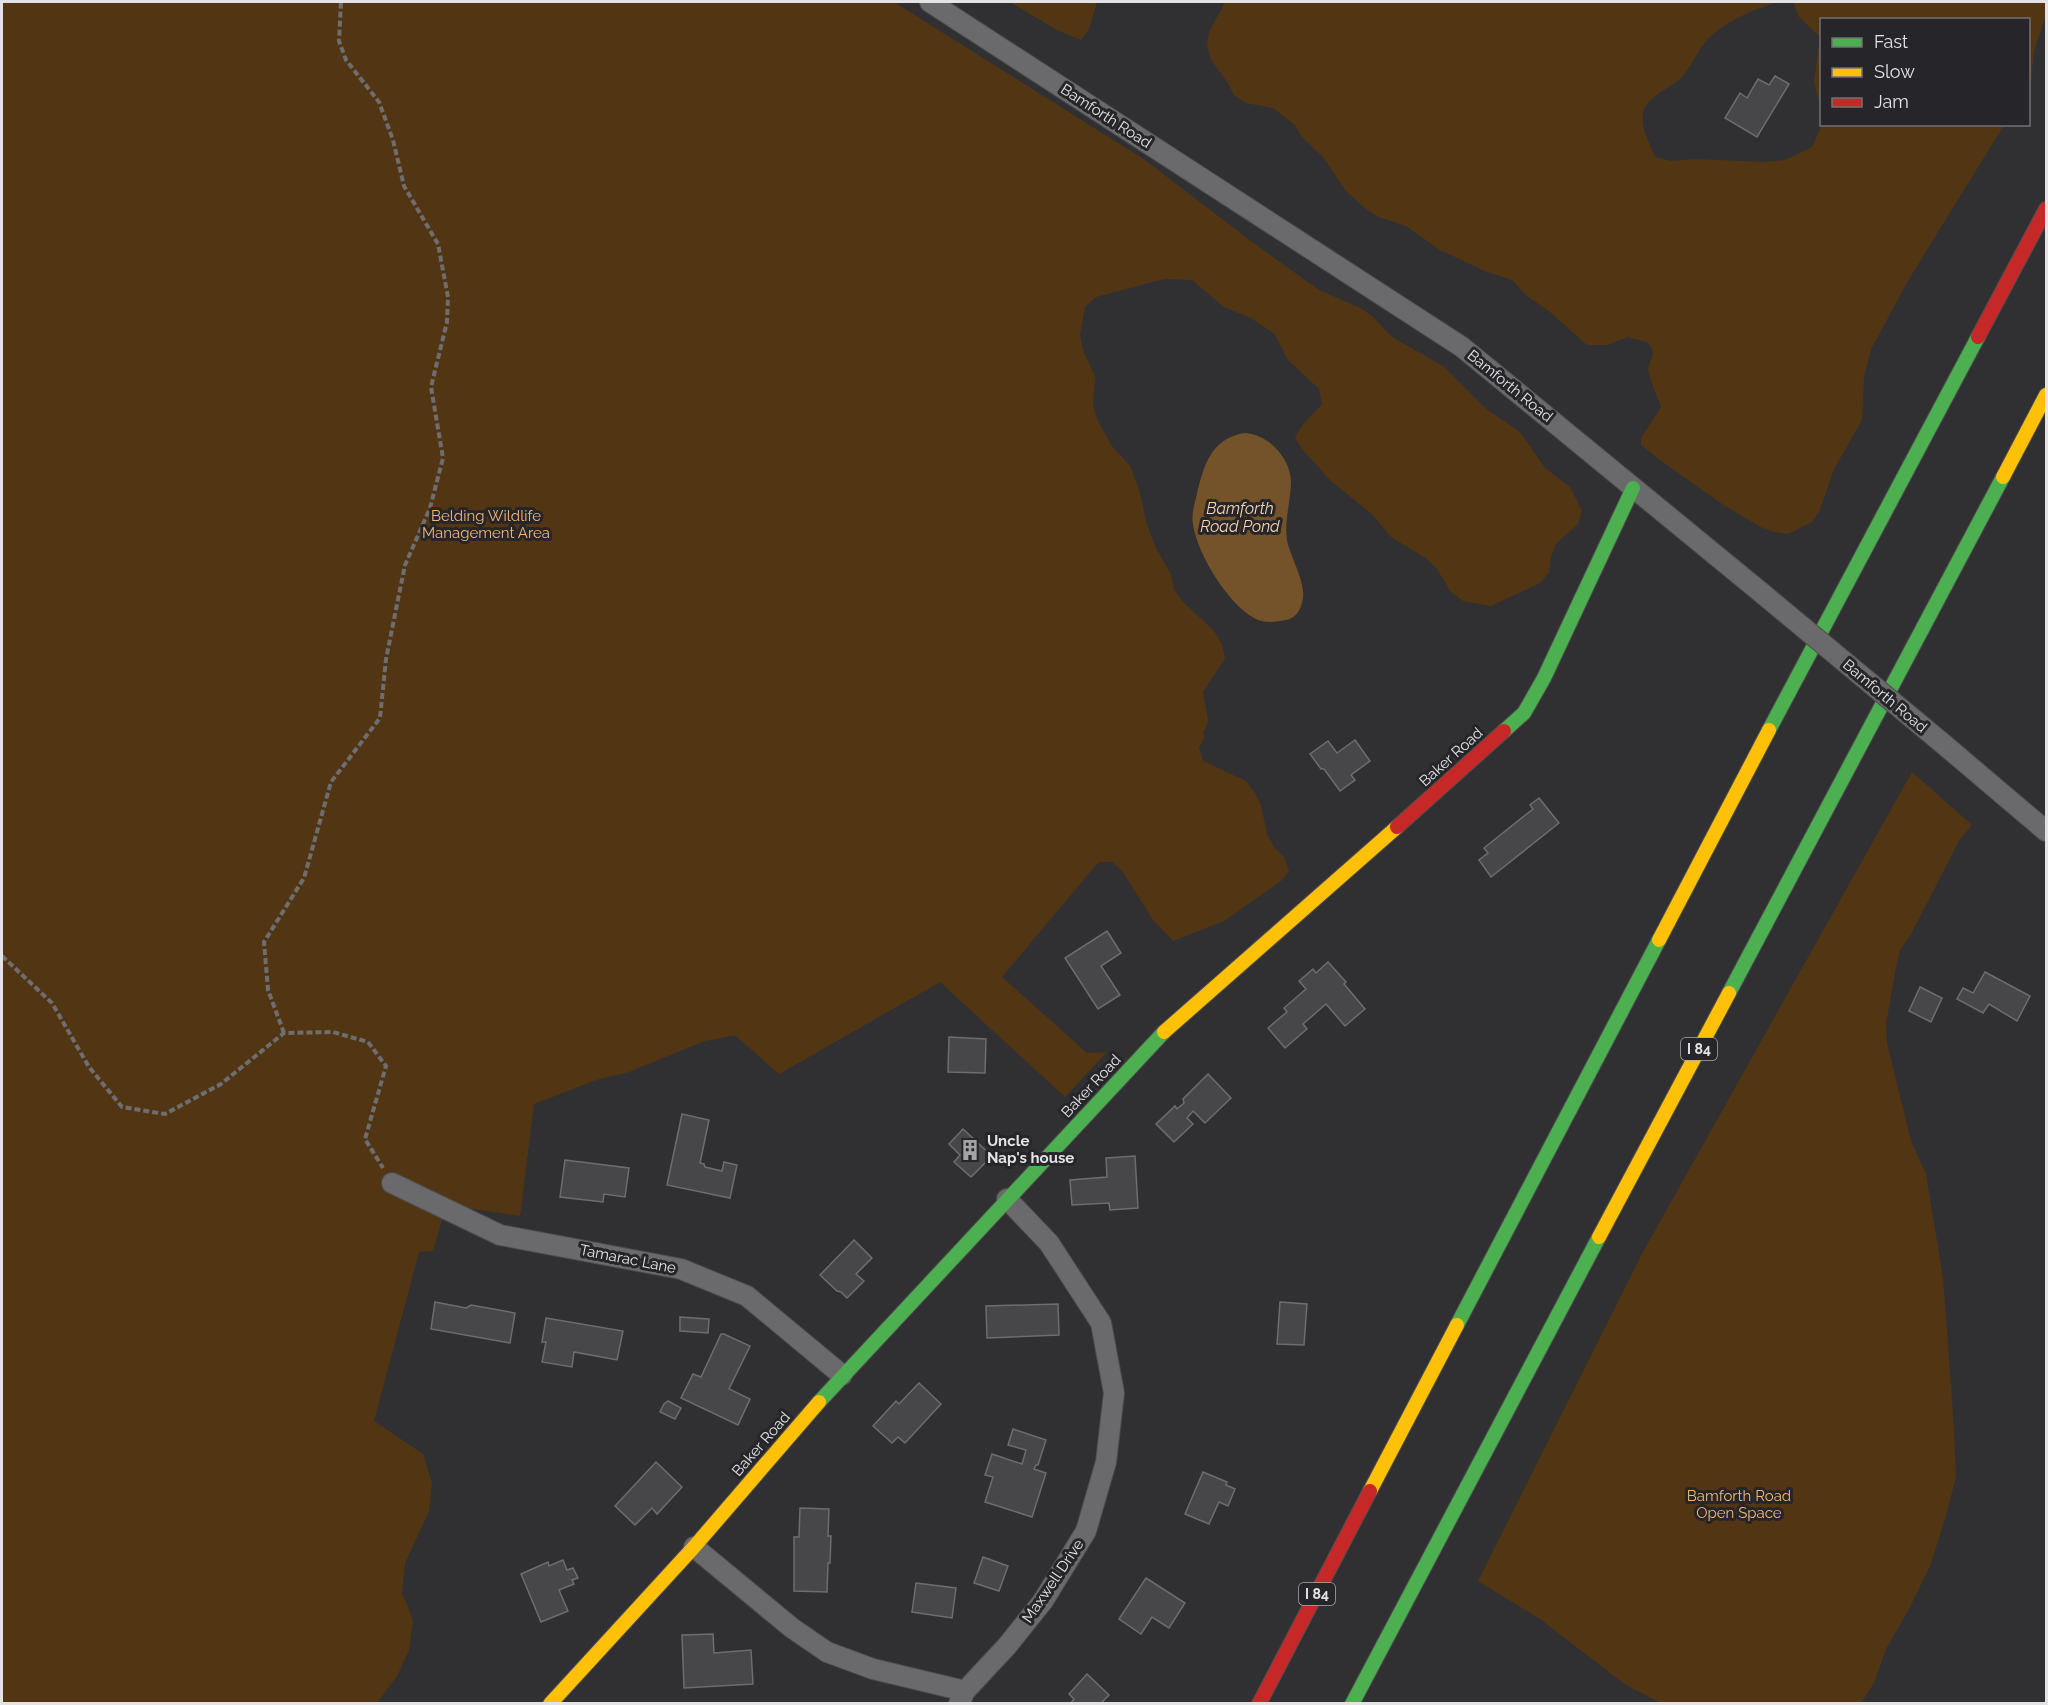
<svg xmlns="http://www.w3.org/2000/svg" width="2048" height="1705" viewBox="0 0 2048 1705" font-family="Raleway,sans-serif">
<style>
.green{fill:#523614}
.water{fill:#74522a}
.building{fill:#474749;stroke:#6d6d6e;stroke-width:1.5}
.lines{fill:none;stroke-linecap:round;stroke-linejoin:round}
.street-casing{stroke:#4d4d4e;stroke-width:22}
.fast-casing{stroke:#4d4d4e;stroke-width:16}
.slow-casing{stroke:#4d4d4e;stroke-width:16}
.jam-casing{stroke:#4d4d4e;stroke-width:16}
.path{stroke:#6e6e70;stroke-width:4;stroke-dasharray:6 3;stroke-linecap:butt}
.street{stroke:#6a6a6c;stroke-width:20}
.fast{stroke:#4caf50;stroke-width:14}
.slow{stroke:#ffc107;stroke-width:14}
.jam{stroke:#c62828;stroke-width:14}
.street-bridge-casing{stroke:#4d4d4e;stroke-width:22;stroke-linecap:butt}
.street-bridge{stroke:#6a6a6c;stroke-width:20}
.labels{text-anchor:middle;stroke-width:6;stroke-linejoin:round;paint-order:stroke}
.shield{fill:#262529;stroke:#aaaaad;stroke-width:1.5}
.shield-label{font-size:14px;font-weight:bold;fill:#e3e3e5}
.street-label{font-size:15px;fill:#e3e3e5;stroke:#262529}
.park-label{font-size:15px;fill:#f2b673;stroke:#262529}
.poi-label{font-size:15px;font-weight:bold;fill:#e3e3e5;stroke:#262529;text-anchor:start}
.water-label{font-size:16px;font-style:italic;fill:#f8d3ad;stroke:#262529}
</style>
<rect width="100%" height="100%" fill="#303032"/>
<g class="green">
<path d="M2,2H894L1145,160L1256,245L1319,290L1360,308L1372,316L1392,337L1443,366L1485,408L1520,432L1545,468L1570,487L1582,511L1578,524L1556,544L1551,557L1549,572L1540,583L1491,606L1463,601L1451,592L1437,569L1427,559L1391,537L1373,515L1331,481L1303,450L1295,438C1302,422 1311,417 1322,404L1319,389L1287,359L1275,334L1251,318L1224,307L1192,280L1164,279L1096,297L1085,307L1080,335L1083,350L1095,377L1093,405L1097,419L1111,445L1130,466L1140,493L1146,522L1156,548L1171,574L1174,589L1182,601L1214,631L1222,644L1225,658L1203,692L1208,721L1203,734L1205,736L1199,748L1203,761L1246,781L1255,793L1261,805L1267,834L1274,847L1284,857L1289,871L1281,881L1224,921L1173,941L1153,920L1123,872L1113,862H1100L1096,865L1002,977L1087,1053L1107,1052L1065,1097L940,982L779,1074L736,1036H732L705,1041L626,1073L599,1079L534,1104L520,1216L446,1205L433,1251L419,1252L374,1421L423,1454L432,1483L429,1511L405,1563L402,1593L413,1620L409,1650L397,1676L377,1703L2,1704Z"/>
<path d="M1010,2H1097L1089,29L1081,40L1055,29Z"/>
<path d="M1225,2H1778C1757,8 1721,23 1706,41C1696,53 1691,68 1680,79C1668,89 1647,97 1643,113C1640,127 1650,144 1655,157L1671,161L1694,159L1763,162L1785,160L1812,147L1822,125H2004L1909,279L1871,349L1864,377L1862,420L1834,469L1820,510L1812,522L1788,534L1774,532L1761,527L1725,506L1660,460L1641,445V438L1661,407L1649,375L1648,368L1653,354L1651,347L1647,342L1627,337L1608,345H1587L1550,312L1527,296L1512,280L1485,271L1440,250L1406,226L1379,217L1367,210L1346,191L1323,157L1302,137L1295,125L1273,108L1246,103L1234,95L1228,83L1211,60L1207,46L1209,32Z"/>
<path d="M1793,2H2046V15L2034,51L2031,82L2029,85L2028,20H1822L1821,108L1814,82L1820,37L1799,17Z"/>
<path d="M1912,772L1972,825L1960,839L1910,936L1900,950L1896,967L1886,1024L1887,1043L1911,1141L1926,1174L1943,1278L1953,1413L1956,1477L1945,1519L1930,1566L1909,1609L1886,1649L1874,1683L1861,1703H1661L1626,1685L1540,1619L1478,1581L1643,1252Z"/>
</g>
<path class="water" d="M1244,433C1268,434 1290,457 1291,481C1291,501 1284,520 1287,540C1290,556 1305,581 1303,597C1302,607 1297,619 1285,620C1277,622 1266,623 1258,620C1230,608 1197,554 1193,524C1191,514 1195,503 1197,493C1204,465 1211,439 1244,433Z"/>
<g class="building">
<path d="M1775,76L1789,84L1757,137L1725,118L1740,93L1747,98L1758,79L1769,85Z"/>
<path d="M1355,740L1370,761L1351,775L1355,780L1340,791L1324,769H1321L1310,754L1328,741L1337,753Z"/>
<path d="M1539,798L1559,823L1491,877L1479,860L1488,853L1484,848L1533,809L1530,805Z"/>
<path d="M1107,931L1121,953L1101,966L1120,995L1098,1009L1065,958Z"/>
<path d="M1328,962L1346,982L1344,984L1365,1009L1345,1026L1326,1004L1303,1024L1307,1029L1285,1048L1268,1028L1287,1012L1284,1008L1306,989L1299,981L1313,969L1316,973Z"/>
<path d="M1985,972L2030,996L2017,1021L1989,1004L1983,1013L1957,999L1963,988L1973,993Z"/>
<path d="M1920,987L1942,998L1931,1022L1909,1011Z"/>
<path d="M949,1037L986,1039L985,1073L948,1072Z"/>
<path d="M1208,1074L1231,1098L1205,1123L1193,1111L1187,1118L1193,1124L1174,1142L1156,1124L1175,1106L1177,1109L1184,1103L1183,1099Z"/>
<path d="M682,1114L709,1120L700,1163L704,1164L705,1167L722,1171L724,1162L737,1165L730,1198L667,1185Z"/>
<path d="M963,1129L992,1156L971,1177L954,1162L960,1155L949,1144Z"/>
<path d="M1135,1156L1138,1208L1110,1210L1109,1203L1072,1205L1070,1180L1107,1177L1106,1158Z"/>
<path d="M565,1160L629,1168L625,1197L604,1194L603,1202L560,1197Z"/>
<path d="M854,1240L872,1258L856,1274L864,1281L847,1298L841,1292L837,1291L820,1275Z"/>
<path d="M435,1302L466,1308L471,1305L515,1313L510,1343L431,1329Z"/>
<path d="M1280,1302L1307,1304L1304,1345L1277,1344Z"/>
<path d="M1058,1304L1059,1335L987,1338L986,1306Z"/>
<path d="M680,1317L709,1319L708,1333L680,1331Z"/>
<path d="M546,1318L623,1331L617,1360L574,1352L572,1367L542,1362L546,1342H542Z"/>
<path d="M721,1334H724L750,1346L729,1389L750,1399L738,1425L681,1398L693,1374L701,1377Z"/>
<path d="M919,1383L941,1404L905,1443L898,1437L892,1443L873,1426L896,1401L899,1404Z"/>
<path d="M668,1401L681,1408L675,1419L660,1412L664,1404Z"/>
<path d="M1013,1429L1046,1440L1038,1465H1036L1034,1469L1046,1473L1032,1517L985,1502L993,1477L985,1475L992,1454L1022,1464L1026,1450L1008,1445Z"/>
<path d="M656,1462L682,1487L657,1514L652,1508L635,1525L615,1506Z"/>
<path d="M1203,1472L1227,1482L1226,1485L1235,1489L1228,1506L1219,1502L1209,1524L1185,1514Z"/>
<path d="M800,1508L829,1509L828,1536H831L830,1563H828L827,1592L794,1591V1537H799Z"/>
<path d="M983,1557L1008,1566L999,1591L974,1583Z"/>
<path d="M563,1560L567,1570L573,1568L578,1578L572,1580L574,1584L559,1590L568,1611L541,1622L521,1574L548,1562L549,1566Z"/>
<path d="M1146,1578L1185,1603L1169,1628L1152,1617L1141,1634L1119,1619Z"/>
<path d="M916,1583L956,1588L952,1618L912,1612Z"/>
<path d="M713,1634L714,1653L751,1650L753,1684L684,1688L682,1635Z"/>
<path d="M1087,1674L1109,1695L1100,1704H1070L1074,1699L1069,1694Z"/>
</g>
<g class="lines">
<defs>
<g id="street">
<path d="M930,2L1462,347L1763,594"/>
<path d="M1941,742L2046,831"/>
<path d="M392,1183L500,1235L681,1269L747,1296L842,1375"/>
<path d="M694,1547L792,1628L827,1652L873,1669L965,1691"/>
<path d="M959,1704L965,1691L1007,1646L1043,1601L1086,1531L1106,1462L1114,1393L1101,1323L1049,1243L1007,1199"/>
</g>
<g id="fast">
<path d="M1769,730L1978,337"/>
<path d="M1504,731L1524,713L1544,678L1633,488"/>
<path d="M1729,993L2003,477"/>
<path d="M1457,1325L1659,940"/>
<path d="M819,1402L1164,1032"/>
<path d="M1352,1704L1599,1237"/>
</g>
<g id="slow">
<path d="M2003,477L2046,395"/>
<path d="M1659,940L1769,730"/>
<path d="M1164,1032L1397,827"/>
<path d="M1599,1237L1729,993"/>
<path d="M1370,1491L1457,1325"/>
<path d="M550,1704L694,1547L819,1402"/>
</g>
<g id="jam">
<path d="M1978,337L2046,209"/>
<path d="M1397,827L1504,731"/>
<path d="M1259,1704L1370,1491"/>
</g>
</defs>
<use href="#street" class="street-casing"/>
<use href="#fast" class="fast-casing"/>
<use href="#slow" class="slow-casing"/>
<use href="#jam" class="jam-casing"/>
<g class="path">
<path d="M2,956L52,1003L89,1067L122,1107L165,1114L221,1084L284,1033L333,1032L368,1042L386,1066L365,1139L383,1168"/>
<path d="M284,1033L268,990L264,942L304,878L331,782L380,718L386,659L405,565L430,508L443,458L431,387L447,322L448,297L438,244L404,186L393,140L379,102L346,60L339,41L341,2"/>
</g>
<use href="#street" class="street"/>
<use href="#fast" class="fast"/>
<use href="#slow" class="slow"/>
<use href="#jam" class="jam"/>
<defs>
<path id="street-bridge" d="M1763,594L1941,742"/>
</defs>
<use href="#street-bridge" class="street-bridge-casing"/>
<use href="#street-bridge" class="street-bridge"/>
</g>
<defs>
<symbol id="building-bare" viewBox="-9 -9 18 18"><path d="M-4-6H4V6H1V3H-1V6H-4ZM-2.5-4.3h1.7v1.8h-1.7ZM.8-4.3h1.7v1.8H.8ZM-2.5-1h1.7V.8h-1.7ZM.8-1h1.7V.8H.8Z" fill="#a4a4a6" stroke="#262529" stroke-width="2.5" paint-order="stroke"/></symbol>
</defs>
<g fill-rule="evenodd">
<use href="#building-bare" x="955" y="1135" width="30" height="30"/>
</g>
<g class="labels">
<g class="shield">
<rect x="1681" y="1038" width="36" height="22" rx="4.5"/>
<rect x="1299" y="1583" width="36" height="22" rx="4.5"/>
</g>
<g class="shield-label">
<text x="1699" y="1054">I 84</text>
<text x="1317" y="1599">I 84</text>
</g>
<g class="street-label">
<text transform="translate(1106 116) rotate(33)" y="5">Bamforth Road</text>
<text transform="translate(1510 386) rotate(39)" y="5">Bamforth Road</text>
<text transform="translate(1885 696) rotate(40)" y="5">Bamforth Road</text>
<text transform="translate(1451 757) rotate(-42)" y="5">Baker Road</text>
<text transform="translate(1091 1086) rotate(-47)" y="5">Baker Road</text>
<text transform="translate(628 1259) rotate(11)" y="5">Tamarac Lane</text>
<text transform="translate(761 1444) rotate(-49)" y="5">Baker Road</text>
<text transform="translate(1053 1581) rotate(-56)" y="5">Maxwell Drive</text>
</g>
<g class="park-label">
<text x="486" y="521">Belding Wildlife<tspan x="486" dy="17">Management Area</tspan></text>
<text x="1739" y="1501">Bamforth Road<tspan x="1739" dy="17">Open Space</tspan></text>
</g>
<g class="poi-label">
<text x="987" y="1146">Uncle<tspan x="987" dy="17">Nap's house</tspan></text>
</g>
<g class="water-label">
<text x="1240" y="514">Bamforth<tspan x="1240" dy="18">Road Pond</tspan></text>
</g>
</g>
<rect width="2048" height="1705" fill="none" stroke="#e3e3e5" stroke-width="6"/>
<rect x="1820" y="18" width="210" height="108" fill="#262529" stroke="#727174" stroke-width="1.5"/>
<rect x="1832" y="38" width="30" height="9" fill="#4caf50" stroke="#727174" stroke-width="1.5"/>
<text x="1874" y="48" font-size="18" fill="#e3e3e5">Fast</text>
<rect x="1832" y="68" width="30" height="9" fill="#ffc107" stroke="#727174" stroke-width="1.5"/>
<text x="1874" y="78" font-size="18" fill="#e3e3e5">Slow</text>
<rect x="1832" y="98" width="30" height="9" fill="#c62828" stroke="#727174" stroke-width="1.5"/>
<text x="1874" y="108" font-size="18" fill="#e3e3e5">Jam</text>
</svg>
